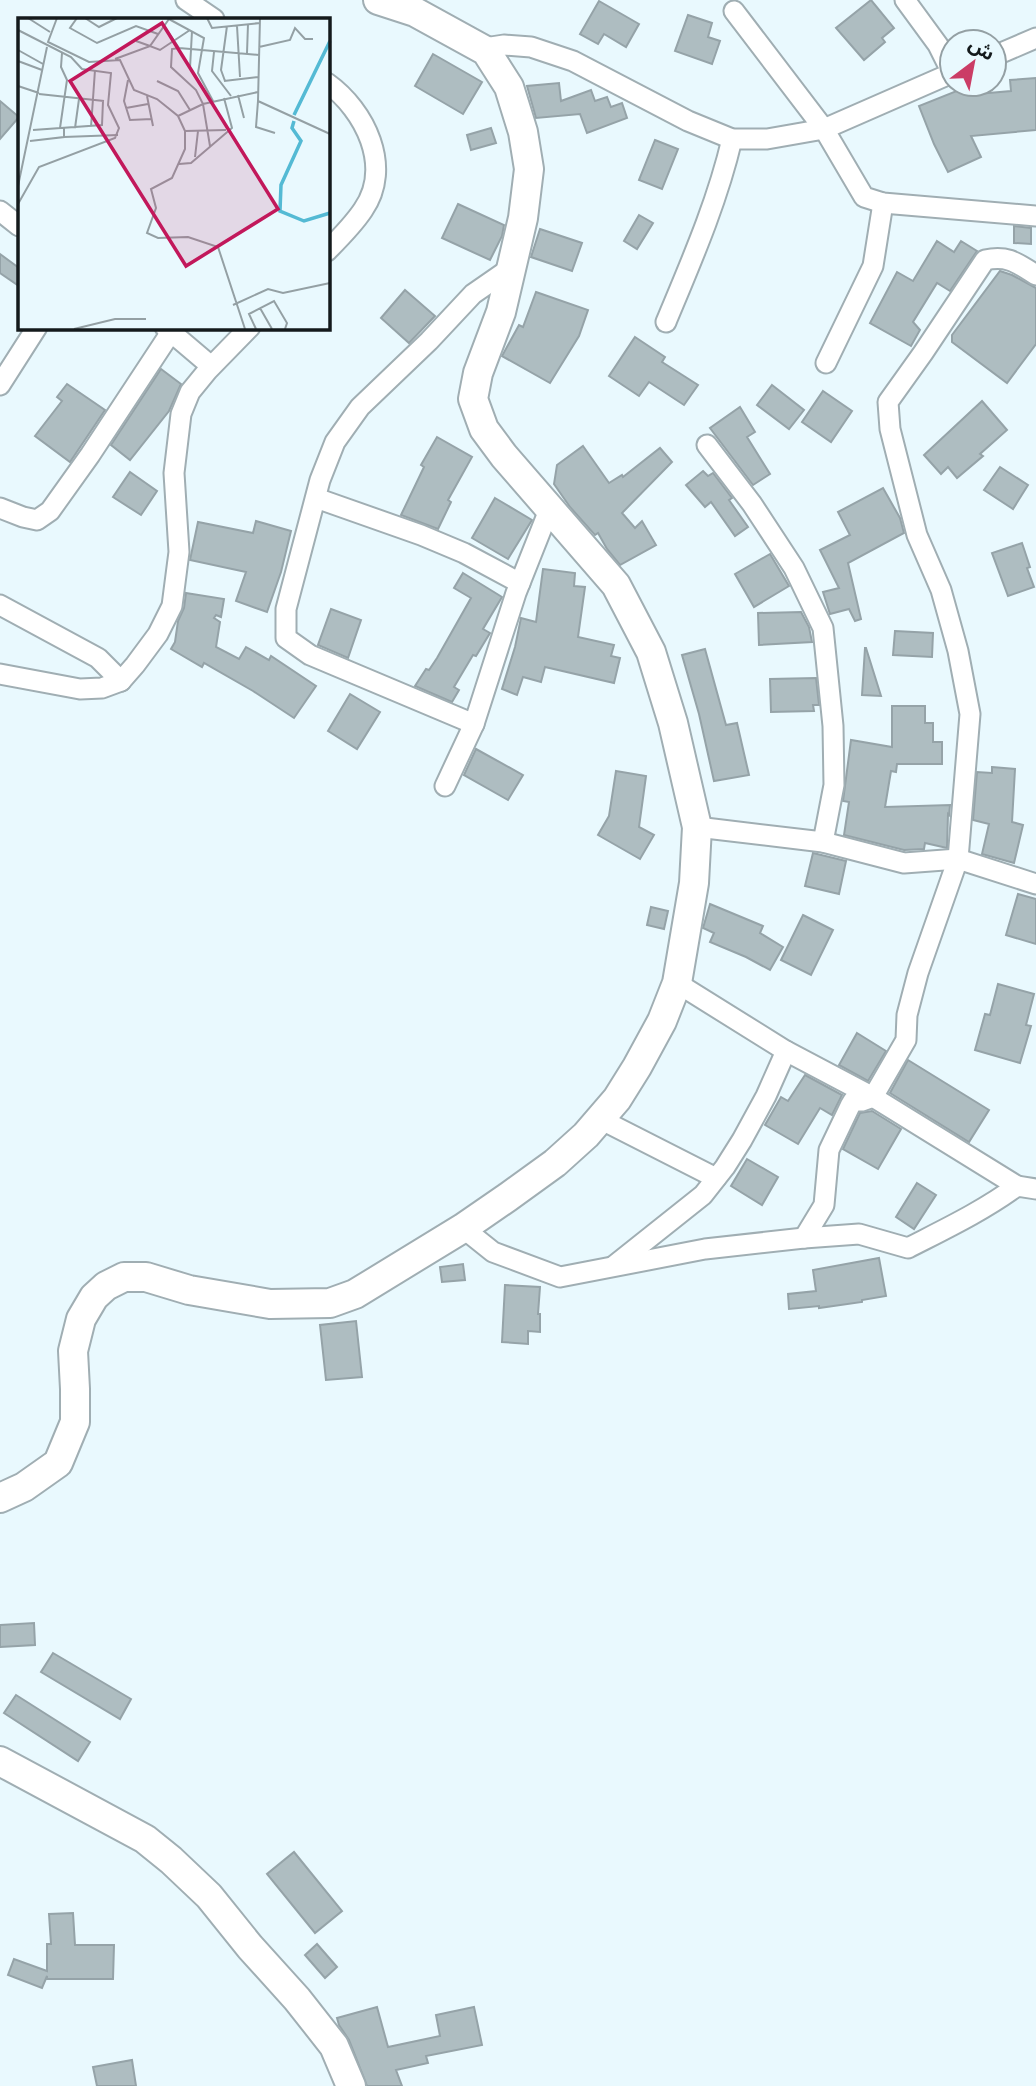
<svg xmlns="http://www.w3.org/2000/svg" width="1036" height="2086" viewBox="0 0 1036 2086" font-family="'Public Sans','Noto Sans Arabic',sans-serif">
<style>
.building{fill:#aebdc1;stroke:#95a3a8;stroke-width:2}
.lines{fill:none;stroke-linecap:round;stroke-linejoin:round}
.minor-casing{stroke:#a0aeb3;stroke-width:23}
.secondary-casing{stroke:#a0aeb3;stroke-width:32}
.minor{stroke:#fff;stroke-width:19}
.secondary{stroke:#fff;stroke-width:28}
.inset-river{fill:none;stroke:#54bad4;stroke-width:3.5}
.inset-road{fill:none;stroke:#94a0a4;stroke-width:2}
.view{fill:#c2185b;fill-opacity:0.15;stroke:#c2185b;stroke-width:3.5}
.inset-edge{fill:none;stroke:#141a1c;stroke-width:3.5}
</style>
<rect width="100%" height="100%" fill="#e9f9fe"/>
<g class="building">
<path d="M871,0L894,28L882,38L885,42L864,60L836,28Z"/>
<path d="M599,1L639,24L626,47L604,34L598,44L580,34Z"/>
<path d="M688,15L712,23L708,37L720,41L712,64L675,51Z"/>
<path d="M433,54L482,82L463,114L415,86Z"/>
<path d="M1036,78V130L971,136L981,157L948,172L934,144L919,106L964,88L966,95L1011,91L1010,80Z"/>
<path d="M559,83L561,101L591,90L595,101L607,97L611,107L622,103L627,118L587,133L580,114L536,118L527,86Z"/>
<path d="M0,101L19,117L0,139Z"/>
<path d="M491,128L496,143L471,150L467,135Z"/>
<path d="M655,140L678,149L662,189L639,180Z"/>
<path d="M458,204L504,225L502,236L490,260L442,238Z"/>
<path d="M639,215L653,223L637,249L624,241Z"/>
<path d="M1014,226L1031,228V244L1014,243Z"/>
<path d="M540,229L582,243L572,271L531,257Z"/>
<path d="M937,241L954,252L961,241L977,251L950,291L937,283L913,322L920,330L911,346L870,323L897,272L913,281Z"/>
<path d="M0,254L19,268V286L0,273Z"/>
<path d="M1000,271L1012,275L1036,288V344L1007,383L952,342V335Z"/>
<path d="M405,290L435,316L409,343L381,318Z"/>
<path d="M536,292L588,310L579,336L550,383L502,356L519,325L523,327Z"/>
<path d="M635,337L665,357L662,362L698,385L684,405L649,382L639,396L609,376Z"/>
<path d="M161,369L181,384L169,411L130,460L111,445Z"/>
<path d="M67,384L105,410L70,462L35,436L62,401L57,397Z"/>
<path d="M772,385L804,410L789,429L757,405Z"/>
<path d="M823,391L852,411L831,442L802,422Z"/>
<path d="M982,401L1007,430L980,454L983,456L957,478L948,467L941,474L924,455Z"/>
<path d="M740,407L755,432L747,437L770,474L753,485L710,428Z"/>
<path d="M437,437L472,457L448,500L451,502L438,529L401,515L424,467L421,465Z"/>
<path d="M583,446L609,483L622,475L623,477L660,448L672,462L622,513L635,528L642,521L656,545L620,565L607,549L598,533L595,535L570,507L554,484L557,465Z"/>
<path d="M1000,467L1028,485L1013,509L984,490Z"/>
<path d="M703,471L708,476L713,473L732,498L729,500L748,527L735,536L711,502L705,507L686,485Z"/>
<path d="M130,472L157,491L141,515L113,497Z"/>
<path d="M883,488L900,518L904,533L848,563L861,619L855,621L849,609L830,614L823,592L839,588L820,550L850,535L838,512Z"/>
<path d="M495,498L532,520L508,559L472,538Z"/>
<path d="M256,521L291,531L281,572L267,612L236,601L246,572L190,560L198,522L253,533Z"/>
<path d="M1022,543L1030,567L1027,568L1034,587L1008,596L992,553Z"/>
<path d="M770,554L789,586L754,607L735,574Z"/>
<path d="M543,569L575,573L574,586L585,587L578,637L614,645L611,656L620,658L614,683L545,667L541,682L523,677L517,695L502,689L515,647L521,618L536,622Z"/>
<path d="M463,573L502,597L483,629L490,633L476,656L473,655L454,687L459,690L452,702L415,686L426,669L429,670L437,658L471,598L454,588Z"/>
<path d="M186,593L224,599L221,617L216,615L214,618L220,622L216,647L239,659L246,647L269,660L271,656L316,686L294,718L253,691L204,663L202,667L171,649L175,642L178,621L184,608Z"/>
<path d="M331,609L361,620L348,658L318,645Z"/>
<path d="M801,612L809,627L812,642L759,645L758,613Z"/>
<path d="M895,631L933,633L932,657L893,655Z"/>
<path d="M865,648H866L881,696L862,695Z"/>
<path d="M705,649L726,725L737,723L749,775L714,781L699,714L682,655Z"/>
<path d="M816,678L819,705H813L814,711L771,712L770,679Z"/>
<path d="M350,694L380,712L357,749L328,731Z"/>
<path d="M892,706H925V723H933V742H942V764H897L896,772L891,771L885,807L950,805L949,815L948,814L947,848L925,843L924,849L904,850L844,835L849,802L843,801L851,740L892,747Z"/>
<path d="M476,749L523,775L508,800L464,775Z"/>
<path d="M992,767L1015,769L1012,822L1023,825L1014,863L982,854L989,824L973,820L977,772L992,773Z"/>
<path d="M616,771L646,776L639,827L654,835L640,859L598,835L609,816Z"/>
<path d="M813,853L846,861L839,894L805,886Z"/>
<path d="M1018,894L1036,899V944L1006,935Z"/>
<path d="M710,904L763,926L760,933L783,947L770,970L746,957L710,942L714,933L703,928Z"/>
<path d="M651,907L668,911L664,929L647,925Z"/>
<path d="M803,915L833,930L811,975L781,960Z"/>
<path d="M998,984L1034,994L1026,1025L1031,1026L1020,1063L975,1050L985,1014L990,1015Z"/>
<path d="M857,1033L886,1051L868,1081L839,1065Z"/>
<path d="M908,1060L989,1110L969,1142L890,1093Z"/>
<path d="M805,1075L842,1095L832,1115L820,1108L798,1144L765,1125L781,1097L788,1101Z"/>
<path d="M872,1111L901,1129L878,1169L843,1149L860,1113Z"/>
<path d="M747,1159L778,1177L762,1205L731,1186Z"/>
<path d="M917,1183L936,1195L914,1229L896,1217Z"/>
<path d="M879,1258L886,1296L862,1300V1302L819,1308V1306L789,1309L788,1294L816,1291L813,1270Z"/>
<path d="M463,1264L465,1280L442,1282L440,1267Z"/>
<path d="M505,1285L540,1287L538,1314H540V1332L528,1331V1344L502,1342Z"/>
<path d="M356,1321L362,1377L326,1380L320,1325Z"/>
<path d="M34,1623L35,1645L0,1647V1625Z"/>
<path d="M53,1653L131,1699L120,1719L41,1672Z"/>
<path d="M16,1695L90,1742L78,1761L4,1713Z"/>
<path d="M294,1852L342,1911L315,1933L267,1874Z"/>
<path d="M73,1913L75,1945H114L113,1979H47V1976L42,1988L8,1975L14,1959L47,1971V1944H51L49,1914Z"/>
<path d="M317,1944L337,1967L325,1978L305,1955Z"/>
<path d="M377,2007L388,2047L440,2036L436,2015L474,2007L482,2045L426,2056L428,2063L396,2070L402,2086H367L349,2040L339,2025L337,2018Z"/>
<path d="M132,2060L136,2086H97L93,2067Z"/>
</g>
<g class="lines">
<defs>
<g id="minor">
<path d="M186,0L214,19"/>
<path d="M734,11L824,129L952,73L938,45L905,0"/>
<path d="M478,49L504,45L531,47L573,61L688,121L732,139H767L824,129L864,197L883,203L1036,216"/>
<path d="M994,56L1036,38"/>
<path d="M327,83C365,110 393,167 363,210C353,225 340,238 327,251"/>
<path d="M0,211L19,226"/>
<path d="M666,322C691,262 717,203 732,139"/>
<path d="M165,327L211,366"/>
<path d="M826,363L873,266L883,203"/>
<path d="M0,385L37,327"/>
<path d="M707,445L752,504L794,568L823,628L833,726L834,785L823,842"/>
<path d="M316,498L421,535L464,553L520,583"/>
<path d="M0,508L23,517L37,520L50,511L90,455L171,332"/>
<path d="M0,605L98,658L121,681"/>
<path d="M0,674L80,689L102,688L121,681L135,665L158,634L172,606L179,552L174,473L181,414L190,392L208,370L250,327"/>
<path d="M474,724L310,655L286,638V609L320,480L335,442L360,407L429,341L473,294L512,267"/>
<path d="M445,786L474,724L516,593L549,510"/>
<path d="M697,827L823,842L904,863L958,859L1036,884"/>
<path d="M677,983L786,1051L873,1097L1017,1186"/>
<path d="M600,1119L716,1178"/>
<path d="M463,1228L493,1252L560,1277L705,1249L804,1238L859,1234L908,1248C945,1229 983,1211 1017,1186L1036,1189"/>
<path d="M804,1238L824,1205L829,1150L850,1106L853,1101H862L873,1097L906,1040L907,1015L918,973L958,859L970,714L958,651L941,590L917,535L890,429L888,402L923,353L985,260C1008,255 1017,263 1036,275"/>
<path d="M615,1265L703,1195L725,1167L742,1140L766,1096L786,1051"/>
</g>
<g id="secondary">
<path d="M0,1498L24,1487L58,1463L75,1422V1389L73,1351L81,1319L94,1297L106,1286L124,1277H146L189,1290L270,1304L330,1303L355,1294L463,1228L508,1197L555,1163L586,1135L617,1099L637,1067L662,1021L677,983L694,883L697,827L673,723L651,652L616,585L504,456L484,429L473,399L478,373L501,312L523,218L529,169L523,132L509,87L486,51L415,12L378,0"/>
<path d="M0,1761L145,1839L171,1860L209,1896L250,1947L297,1999L334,2046L351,2086"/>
</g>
</defs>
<use href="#minor" class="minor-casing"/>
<use href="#secondary" class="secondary-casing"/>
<use href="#minor" class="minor"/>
<use href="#secondary" class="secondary"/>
</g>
<g transform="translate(18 18)">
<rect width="312" height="312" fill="#e9f9fe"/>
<path class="inset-river" d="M276,97L312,23M276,103L274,110L283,123L263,167L262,193L286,203L312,195"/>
<path class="inset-road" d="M10,0L32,14M39,0L30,24L71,44L102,42L116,72L139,81L160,98L167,113V131L154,160L133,171L138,190L129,215L140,220L170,219L200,229L227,311M59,0L52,10L79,25L118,8L140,16M67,0L81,9L99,0M149,0L186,20L180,55L195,83M189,0L194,10L242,5M242,0L240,83L312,116M146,8L161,30L154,31L153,49L178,72L185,86L192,128M219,8L222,59M0,12L53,39L64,51L93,55L90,87L101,110L97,120L21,149L0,186M118,23L132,28L151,1M241,29L272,22L277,10L287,21H295M161,30L241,37M0,32L25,46M196,34L194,53L213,78M229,35L230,6M97,41L132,28L142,32L172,12M0,43L24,52M172,50L174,13M110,62L106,83L112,102L134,101M139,63L160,73L172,92M206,63L240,59M207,63L203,52L209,8M0,68L21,75M21,76L86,83M220,77L226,100M129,78L135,108M240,83L238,109L257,115M108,90L130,86M160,98L185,86L240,74M73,109L77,52M42,110L49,62L43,49L44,35M57,110L61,81M15,112L84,107L85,83M167,113L208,112M46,119L100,117M12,123L46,119V110M177,139L180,113M161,146L173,145L214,110L206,80M0,168L29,29M215,287L250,271L265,275L312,265M242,290L254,311M56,311L97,301H128M238,311L231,296L256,283L269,305L267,311"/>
<path class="view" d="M144,5L260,191L168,248L52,63Z"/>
<rect width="312" height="312" class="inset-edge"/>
</g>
<g transform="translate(973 63) rotate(32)"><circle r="33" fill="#e9f9fe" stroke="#94a0a4" stroke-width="2"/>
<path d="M0-5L12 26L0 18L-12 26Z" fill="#cb3d66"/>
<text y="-10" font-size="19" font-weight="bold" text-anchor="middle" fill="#141a1c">ش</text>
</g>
</svg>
